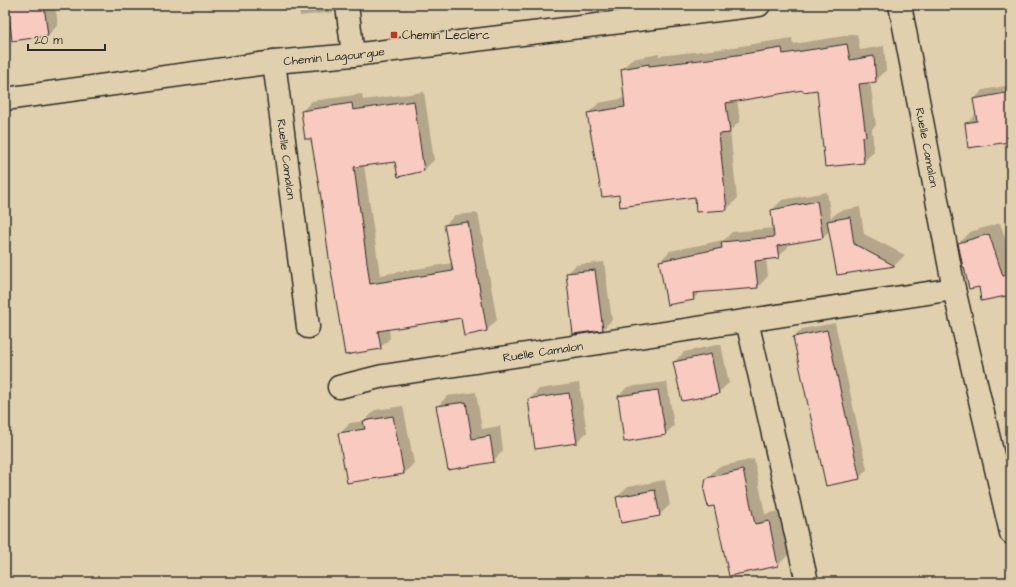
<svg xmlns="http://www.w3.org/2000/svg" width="1016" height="587" viewBox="0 0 1016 587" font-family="'Architects Daughter',sans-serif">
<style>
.shadow{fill:#0003}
.building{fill:#f9cabf;stroke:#2b2b2b}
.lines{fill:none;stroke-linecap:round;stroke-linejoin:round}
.minor-casing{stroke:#2b2b2b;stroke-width:25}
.tertiary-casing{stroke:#2b2b2b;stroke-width:25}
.minor{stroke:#e1d0ad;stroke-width:22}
.tertiary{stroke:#e1d0ad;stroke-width:22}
.poi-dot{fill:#c8321e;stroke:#e1d0ad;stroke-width:1.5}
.labels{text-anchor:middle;stroke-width:3;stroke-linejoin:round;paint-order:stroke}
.poi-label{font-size:12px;fill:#2b2b2b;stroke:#e1d0ad;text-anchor:start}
.street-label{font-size:12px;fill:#2b2b2b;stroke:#e1d0ad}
</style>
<rect width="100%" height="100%" fill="#e1d0ad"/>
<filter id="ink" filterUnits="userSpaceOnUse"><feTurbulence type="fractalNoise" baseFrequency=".025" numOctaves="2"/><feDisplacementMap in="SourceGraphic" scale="8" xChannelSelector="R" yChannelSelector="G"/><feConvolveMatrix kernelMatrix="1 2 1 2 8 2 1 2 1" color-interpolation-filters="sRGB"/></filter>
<g filter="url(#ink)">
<g class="shadow">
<path d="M5,5H55L58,25L48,35L9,8H5Z"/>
<path d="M298,5H342L334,12L300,16Z"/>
<path d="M857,34L860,50L884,46L886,70L876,81H870L876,125L872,129L874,151L864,162L818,89H804L737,100L740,121L730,131L737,199L727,209L695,196L620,193L588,113L599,103L625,98L622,69L632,59L659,54V56L728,48L792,38L793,44Z"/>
<path d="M1011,85V140L969,147L966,124L976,114L974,99L983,90Z"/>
<path d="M424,92L434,160L424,170L398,175L396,161L364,165L380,275L452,263L445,225L455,215L478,213L497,320L487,330L462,317L389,328L390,338L380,348L322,198L312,138L302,111L312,101L362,94L363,100Z"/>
<path d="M827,192L831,218L839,211L860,207L864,234L905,255L895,265L838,274L830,230L823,237L788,243V247L778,257L766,259L768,276L758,287L701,292L693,299L660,261L670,251L724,240L732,232L774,228L772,210L782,200Z"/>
<path d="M1000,223L1011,255V312H1009L1005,295L980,286L959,244L970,232Z"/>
<path d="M604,262L612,320L603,329L567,274L576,265Z"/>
<path d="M835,323L867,470L859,478L794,337L802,329Z"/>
<path d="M721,344L729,383L718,393L674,362L684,352Z"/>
<path d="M667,382L674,426L665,434L619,396L627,387Z"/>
<path d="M579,383L587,432L577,442L529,400L539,389Z"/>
<path d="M476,392L482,429L500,426L503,451L493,461L437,407L447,396Z"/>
<path d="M403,406L414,463L404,474L340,434L350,423L365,421L375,410Z"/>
<path d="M754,459L765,514L780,511L789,554L778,565L729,575L714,505L707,478L718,467Z"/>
<path d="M665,480L670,505L659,515L617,497L628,487Z"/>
</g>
<g class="building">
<path d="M8,5H44L48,36L12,41Z"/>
<path d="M847,44L850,60L874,56L876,82L859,84L866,136L862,137L864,163L825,167L817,90L803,92V90L726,103L730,133L719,134L727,210L696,212L695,197L620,207L619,195L602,197L587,113L625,107L621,69L649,64V66L717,58L782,48L783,54Z"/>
<path d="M1011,92V123L1006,124L1009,142L968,148L965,123L977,121L973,99Z"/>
<path d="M414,101L424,171L398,177L395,162L354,167L370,284L453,271L444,225L468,222L487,331L464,336L461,318L378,331L381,349L345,355L329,258L321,198L311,139H305L301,111L352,103L353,110Z"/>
<path d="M817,201L823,238L777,246L779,258L755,261L758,288L693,293L694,300L667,305L659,261L722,248L721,242L774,237L771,210Z"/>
<path d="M850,217L854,244L895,266L837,275L827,221Z"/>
<path d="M989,234L1003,276L1011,274V295L981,301L979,287L969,289L964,267H963L958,243Z"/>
<path d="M595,270L603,330L573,334L566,273Z"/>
<path d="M827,330L860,479L826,486L793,337Z"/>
<path d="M711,354L719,394L682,401L673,362Z"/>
<path d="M658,390L666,435L624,442L618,396Z"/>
<path d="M569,393L577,443L535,449L528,399Z"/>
<path d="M466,402L472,439L490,436L494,462L448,470L436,406Z"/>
<path d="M393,416L404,474L347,483L338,433L365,429L363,421Z"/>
<path d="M743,470L755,524L769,521L778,566L729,576L714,506L708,507L704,490L706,478Z"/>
<path d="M655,490L660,516L621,523L616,497Z"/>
</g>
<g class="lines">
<defs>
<g id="minor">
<path d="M347,5L353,55"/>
<path id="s1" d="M900,5L954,289L1011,533"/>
<path id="s2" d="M274,62L308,327"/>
<path d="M747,321L807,582"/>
<path id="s3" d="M339,387L383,376L954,289"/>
</g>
<g id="tertiary">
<path id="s4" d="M5,99L274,62L353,55L759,5"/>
</g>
</defs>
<use href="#minor" class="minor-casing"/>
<use href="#tertiary" class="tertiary-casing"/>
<use href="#minor" class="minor"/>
<use href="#tertiary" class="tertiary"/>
</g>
</g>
<rect class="poi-dot" x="390" y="31" width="8" height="8" rx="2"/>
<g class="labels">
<g class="poi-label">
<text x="402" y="39">Chemin Leclerc</text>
</g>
<g class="street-label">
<text dy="4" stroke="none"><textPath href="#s4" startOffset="332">Chemin Lagourgue</textPath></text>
<text dy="4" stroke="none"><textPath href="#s1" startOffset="145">Ruelle Camalon</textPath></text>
<text dy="4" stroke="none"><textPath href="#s2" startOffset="98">Ruelle Camalon</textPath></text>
<text dy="4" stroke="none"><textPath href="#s3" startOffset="207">Ruelle Camalon</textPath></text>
</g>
</g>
<rect width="1016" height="587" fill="none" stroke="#e1d0ad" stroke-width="20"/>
<rect x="10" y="10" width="996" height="567" fill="none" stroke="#2b2b2b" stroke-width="1.5" filter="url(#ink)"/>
<path d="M28 44v6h77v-6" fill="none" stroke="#2b2b2b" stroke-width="2"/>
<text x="34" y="44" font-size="12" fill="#2b2b2b" stroke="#e1d0ad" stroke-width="3" paint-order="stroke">20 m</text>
</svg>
